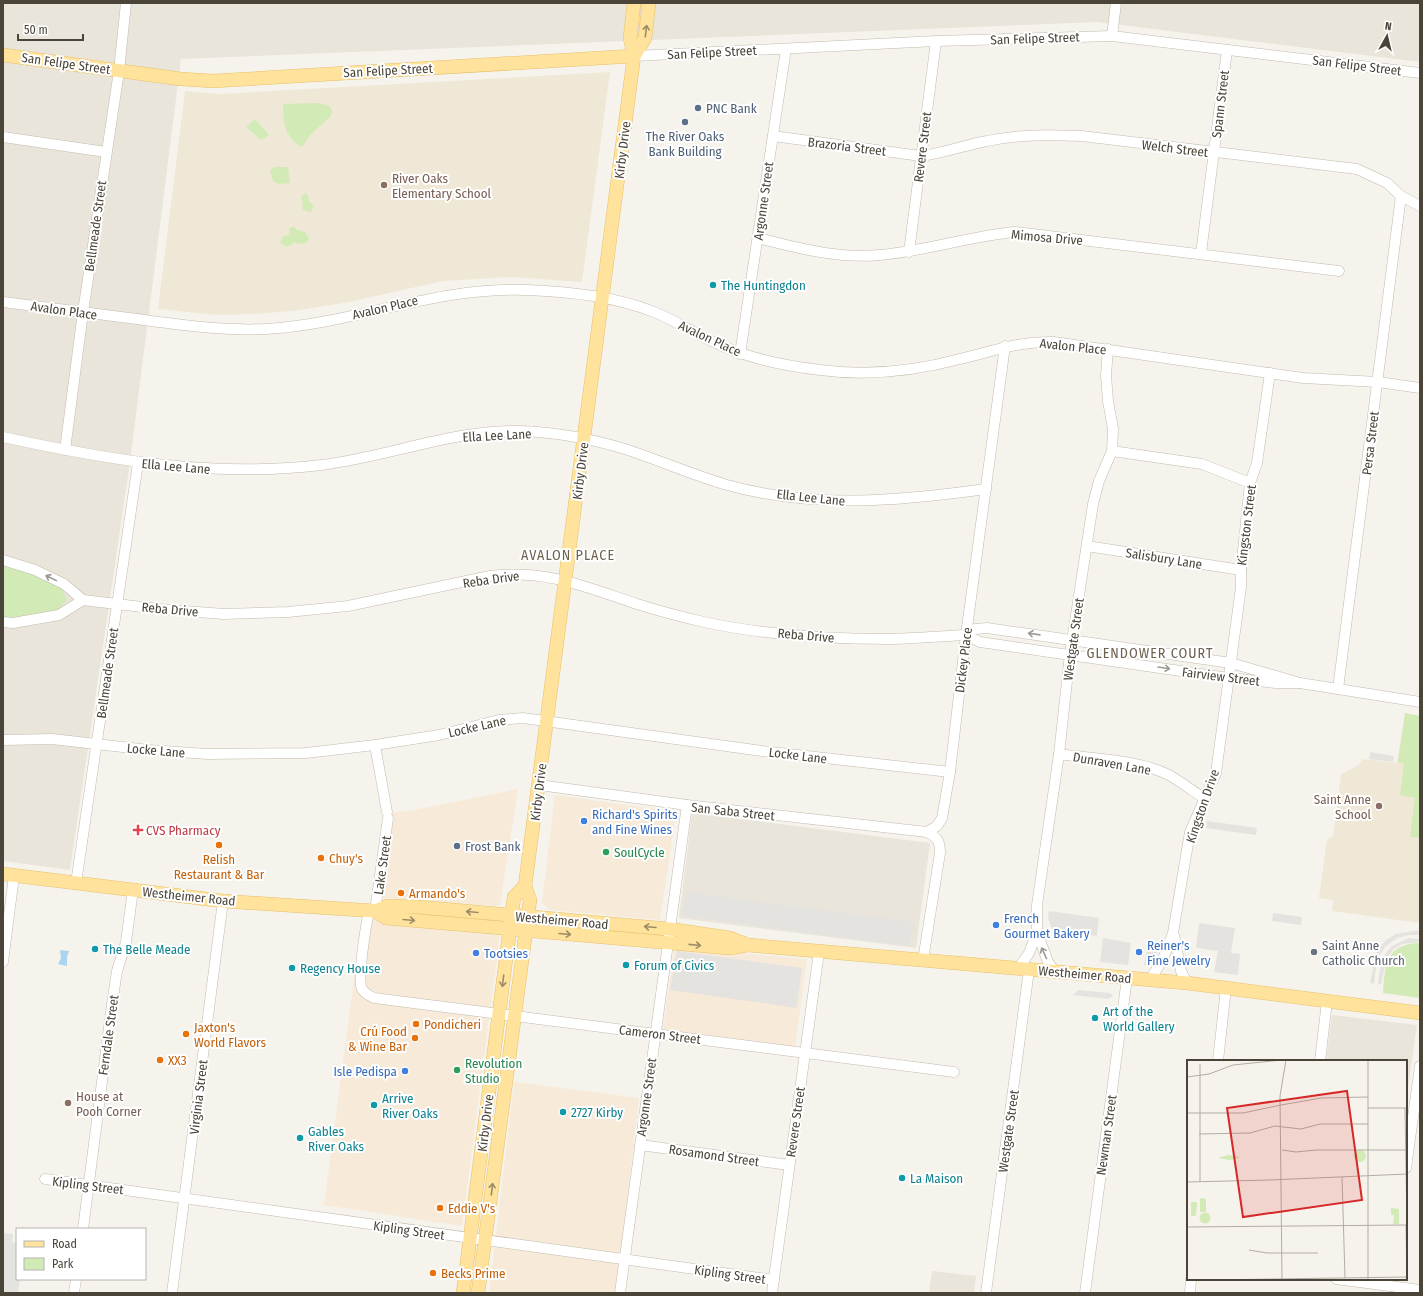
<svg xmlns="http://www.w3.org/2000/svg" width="1423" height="1296" viewBox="0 0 1423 1296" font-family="'Fira Sans Condensed',sans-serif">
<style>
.residential{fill:#eae5da}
.commercial{fill:#f7ead8}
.education{fill:#efe8d6}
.green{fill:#d2eab5}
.parking{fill:#e5e3e0}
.water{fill:#a9d4f2}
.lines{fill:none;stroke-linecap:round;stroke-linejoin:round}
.minor-casing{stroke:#c2bbae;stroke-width:11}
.major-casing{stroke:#e6c16a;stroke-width:14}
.minor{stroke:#fff;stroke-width:10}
.major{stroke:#ffe39c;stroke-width:13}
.oneway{stroke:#9c8c66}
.oneway2{stroke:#9c9892}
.service-dot{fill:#5c6f8a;stroke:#fff;stroke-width:1.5}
.education-dot{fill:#8d6e63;stroke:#fff;stroke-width:1.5}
.culture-dot{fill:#0f9aa8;stroke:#fff;stroke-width:1.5}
.shop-dot{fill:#3f7fe0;stroke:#fff;stroke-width:1.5}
.health-dot{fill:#e0444e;stroke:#fff;stroke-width:1.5}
.food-dot{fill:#e8710a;stroke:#fff;stroke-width:1.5}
.leisure-dot{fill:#2e9e5b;stroke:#fff;stroke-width:1.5}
.worship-dot{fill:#6b7280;stroke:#fff;stroke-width:1.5}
.labels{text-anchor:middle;stroke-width:4;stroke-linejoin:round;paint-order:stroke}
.street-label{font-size:13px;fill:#4b4439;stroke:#fff}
.service-label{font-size:13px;fill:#4e5e75;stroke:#fff;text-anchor:start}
.education-label{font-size:13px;fill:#785e54;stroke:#fff;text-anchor:start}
.culture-label{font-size:13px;fill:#0d838f;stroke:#fff;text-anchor:start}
.shop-label{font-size:13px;fill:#366cbe;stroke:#fff;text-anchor:start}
.health-label{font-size:13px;fill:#be3a42;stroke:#fff;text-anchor:start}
.leisure-label{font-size:13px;fill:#27864d;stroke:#fff;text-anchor:start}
.food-label{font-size:13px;fill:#c56008;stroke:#fff;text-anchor:start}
.worship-label{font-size:13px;fill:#5b616d;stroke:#fff;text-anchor:start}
.neighbourhood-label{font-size:14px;letter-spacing:1px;fill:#6e6250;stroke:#fff}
.inset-road{fill:none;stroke:#b2ada4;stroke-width:1}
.view{fill:#d62828;fill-opacity:0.15;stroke:#d62828;stroke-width:2}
.inset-edge{fill:none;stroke:#4b4439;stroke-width:2}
</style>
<rect width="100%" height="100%" fill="#f6f3ec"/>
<g class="residential">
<path d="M3,3H1420V62L1097,22L181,59L130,462L70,870L3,861Z"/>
<path d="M692,813L930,843L916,948L679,918Z"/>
<path d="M1332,1015L1417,1025L1406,1102V1061H1326Z"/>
<path d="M932,1271L976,1276L974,1293H929Z"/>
</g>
<g class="commercial">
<path d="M518,789L500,905L496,906L383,898L390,841L391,813L415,810Z"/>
<path d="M555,795L676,812L660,920L549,910L542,902Z"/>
<path d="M362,919L500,935L462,1226L324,1205Z"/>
<path d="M675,947L807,959L795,1047L663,1029Z"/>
<path d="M514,1082L639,1098L616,1293H489Z"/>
</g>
<g class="education">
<path d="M610,72L582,282L512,277L443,281L344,303L292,311L255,314L218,315L158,309L185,91L219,94Z"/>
<path d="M1405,713L1420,716V923L1332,911L1333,900L1319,898L1327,839L1333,837L1341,774L1359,765L1363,759L1397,763Z"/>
</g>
<g class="green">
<path d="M319,103L329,106L332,110L331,116L310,135L302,147C285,137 283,123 283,104Z"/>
<path d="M255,119L269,135L261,140L247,128V126Z"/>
<path d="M275,167H288L290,183L279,184L273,181L270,170Z"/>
<path d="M305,193L308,195L309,202L313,205L312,211L309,212L302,209L303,203L301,197Z"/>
<path d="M293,226L297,230L305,232L309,238L308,241L304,244L294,243L287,247L280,243L283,236L289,235V229Z"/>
<path d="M3,564L33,574L61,587L67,600L56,612L13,619L3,618Z"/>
<path d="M1405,713L1420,716V838L1410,837L1415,798L1400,795L1404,764L1398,762Z"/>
<path d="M1417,943L1420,944V998L1383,993C1385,967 1385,945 1417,943Z"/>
</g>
<g class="parking">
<path d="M1370,752L1394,756L1393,762L1369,759Z"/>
<path d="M1207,821L1257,828L1256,835L1206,828Z"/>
<path d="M686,892L915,922L914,929H912L909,946L683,916Z"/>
<path d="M1049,911L1099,918L1097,936L1052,929L1048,918Z"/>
<path d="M1273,913L1302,917L1301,925L1272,921Z"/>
<path d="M1199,923L1235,928L1231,953L1240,954L1238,975L1214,972L1218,951L1196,948Z"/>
<path d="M1420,930L1419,935H1409L1397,938L1385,947L1380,954L1376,968L1374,984L1370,983L1376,952L1386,940L1396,934Z"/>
<path d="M1103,938L1131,943L1128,965L1100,962Z"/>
<path d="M1409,938L1420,939V942L1402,944L1394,949L1387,958L1381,984H1378L1381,961L1386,953L1392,946Z"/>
<path d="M1147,949L1158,951L1148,966L1144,965Z"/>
<path d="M677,951L802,968L797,1008L670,990Z"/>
<path d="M1078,990L1110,993L1113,996L1108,999L1073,995Z"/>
<path d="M3,1233L13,1234L12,1242L17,1243V1279H20L18,1293H3Z"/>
</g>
<path class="water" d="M60,950L69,951L67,957V966L58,964L61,958Z"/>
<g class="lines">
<defs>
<g id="minor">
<path d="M1112,36L1116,3"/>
<path d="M634,56L936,41L1112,36L1420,73"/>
<path d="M773,136L921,156C944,153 965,145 987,141C1019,134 1051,135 1082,136L1357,169L1387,183L1401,196L1420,206"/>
<path d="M3,137L106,152"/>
<path d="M758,238C798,248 838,259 880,255C926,251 970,236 1015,232L1339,271"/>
<path d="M909,252L936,41"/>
<path d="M1201,253L1227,50"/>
<path d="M3,302C48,308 92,313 137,319C180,325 222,331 266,329C354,324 437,286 527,290C570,292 614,296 654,312C675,320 695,334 716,343C749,359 785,366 820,370C866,376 915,371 960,359C994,351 1018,341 1054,342L1303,378L1378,382L1420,388"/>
<path d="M740,354L786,49"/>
<path d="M3,437C108,460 214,478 321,465C388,457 451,430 519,431C556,432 593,439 628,450C661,461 693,475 727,485C814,509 899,501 986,489"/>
<path d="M65,450L83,312L119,71L126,3"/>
<path d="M1112,451L1202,464L1250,483"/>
<path d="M1087,546L1241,570"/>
<path d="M3,560L35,570L64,584L83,600L159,609L224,614L288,612L348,606L490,576C546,569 586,587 637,604C659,611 682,617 704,622C764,635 826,639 887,639C913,639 940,636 966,635L980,642L1229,678L1276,683H1300"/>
<path d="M3,622L13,623L59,615L83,600"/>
<path d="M966,635L975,629L987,628L1231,663L1300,683L1420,702"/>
<path d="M1338,689L1401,196"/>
<path d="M3,740L52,739L149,750L208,754L306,753L375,745L439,735L499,720L523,718L762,751L950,772"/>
<path d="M375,745L387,812"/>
<path d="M1059,754C1095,759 1136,759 1169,775C1181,782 1193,791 1205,799"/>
<path d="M539,785L687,805L927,832C938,838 940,841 940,853L923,960"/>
<path d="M927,832L937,826L942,818L950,772L966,635L1005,346"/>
<path d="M76,883L138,463"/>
<path d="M369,911C366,925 357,978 362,989C365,994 370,996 374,998L954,1072"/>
<path d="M375,911L388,818"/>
<path d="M1174,935L1181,971L1187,983"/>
<path d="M3,962L14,876"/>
<path d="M1018,969L1029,953L1037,932"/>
<path d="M1055,972L1048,962L1037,932V905L1059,754L1070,654L1093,504L1099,481L1112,451L1113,429L1108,401L1106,375L1108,349"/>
<path d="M1150,980L1163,959L1173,933L1190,832L1216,773L1241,587V570L1250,483L1257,463L1270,373"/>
<path d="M1218,1061L1226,988"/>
<path d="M1320,1061L1327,1001"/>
<path d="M640,1145L789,1165"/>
<path d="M1406,1168L1420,1066"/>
<path d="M45,1179L774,1280"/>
<path d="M83,1229L112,1004L117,971L126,942L133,890"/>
<path d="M1336,1279L1420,1290"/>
<path d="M74,1293L76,1279"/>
<path d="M172,1293L223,901"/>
<path d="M620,1293L687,805"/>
<path d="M772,1293L819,952"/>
<path d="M986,1293L1029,970"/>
<path d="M1085,1293L1127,978"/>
<path d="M1190,1293L1191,1279"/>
</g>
<g id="major">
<path d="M3,55L181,79L213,81L634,56"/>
<path d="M634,56L645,38L649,3"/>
<path d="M3,874L223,901L375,911L386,918L729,948L748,945"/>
<path d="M375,911L387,906L419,907L669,929L730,938L748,945L1187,983L1420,1013"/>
<path d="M463,1293L514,897L525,886"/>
<path d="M478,1293L530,900L525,886L634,56L630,38L634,3"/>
</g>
</defs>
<use href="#minor" class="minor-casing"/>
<use href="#major" class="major-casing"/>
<use href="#minor" class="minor"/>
<use href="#major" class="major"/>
</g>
<defs><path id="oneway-shaft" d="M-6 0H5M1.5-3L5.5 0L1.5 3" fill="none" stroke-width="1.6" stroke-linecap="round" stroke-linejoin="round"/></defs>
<g class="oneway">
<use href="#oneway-shaft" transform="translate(646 31) rotate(-83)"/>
<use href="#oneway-shaft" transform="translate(472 912) rotate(-175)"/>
<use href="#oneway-shaft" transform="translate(409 920) rotate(5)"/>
<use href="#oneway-shaft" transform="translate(650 927) rotate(-175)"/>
<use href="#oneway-shaft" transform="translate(565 934) rotate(5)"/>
<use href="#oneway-shaft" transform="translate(695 945) rotate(6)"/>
<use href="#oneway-shaft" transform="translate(503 981) rotate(97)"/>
<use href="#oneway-shaft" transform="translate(492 1189) rotate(-83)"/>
</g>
<g class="oneway2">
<use href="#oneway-shaft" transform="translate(51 578) rotate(-154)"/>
<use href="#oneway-shaft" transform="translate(1034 634) rotate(-172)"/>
<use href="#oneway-shaft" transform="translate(1164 668) rotate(9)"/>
<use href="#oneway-shaft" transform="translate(1044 953) rotate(-114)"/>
</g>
<g class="service-dot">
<circle cx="698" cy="108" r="4"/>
<circle cx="685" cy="122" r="4"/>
<circle cx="457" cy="846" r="4"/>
</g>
<g class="education-dot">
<circle cx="384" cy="185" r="4"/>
<circle cx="1379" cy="806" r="4"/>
<circle cx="68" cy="1103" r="4"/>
</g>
<g class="culture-dot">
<circle cx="713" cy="285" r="4"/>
<circle cx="95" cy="949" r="4"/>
<circle cx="626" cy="965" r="4"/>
<circle cx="292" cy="968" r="4"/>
<circle cx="1095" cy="1018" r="4"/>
<circle cx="374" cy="1105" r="4"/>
<circle cx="563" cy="1112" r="4"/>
<circle cx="300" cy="1138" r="4"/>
<circle cx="902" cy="1178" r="4"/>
</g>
<g class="shop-dot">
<circle cx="584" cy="821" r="4"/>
<circle cx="996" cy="925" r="4"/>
<circle cx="1139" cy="952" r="4"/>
<circle cx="476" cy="953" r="4"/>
<circle cx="405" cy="1071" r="4"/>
</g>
<path class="health-dot" d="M136 824h4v4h4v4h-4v4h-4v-4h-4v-4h4z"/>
<g class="food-dot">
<circle cx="219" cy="845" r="4"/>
<circle cx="321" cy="858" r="4"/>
<circle cx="401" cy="893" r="4"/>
<circle cx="416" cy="1024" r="4"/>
<circle cx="186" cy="1034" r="4"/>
<circle cx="415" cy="1038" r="4"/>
<circle cx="160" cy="1060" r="4"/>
<circle cx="440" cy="1208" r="4"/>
<circle cx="433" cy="1273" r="4"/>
</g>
<g class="leisure-dot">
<circle cx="606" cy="852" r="4"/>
<circle cx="457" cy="1070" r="4"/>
</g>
<circle class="worship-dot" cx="1314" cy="952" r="4"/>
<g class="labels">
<g class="street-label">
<text transform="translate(1035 38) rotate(-2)" y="5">San Felipe Street</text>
<text transform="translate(712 52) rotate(-3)" y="5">San Felipe Street</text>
<text transform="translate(66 63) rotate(8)" y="5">San Felipe Street</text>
<text transform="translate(1357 65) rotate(7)" y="5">San Felipe Street</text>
<text transform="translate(388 70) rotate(-3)" y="5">San Felipe Street</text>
<text transform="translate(1220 104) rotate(-83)" y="5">Spann Street</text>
<text transform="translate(847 146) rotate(7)" y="5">Brazoria Street</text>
<text transform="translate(922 147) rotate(-83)" y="5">Revere Street</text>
<text transform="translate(1175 148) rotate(7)" y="5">Welch Street</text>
<text transform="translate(622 150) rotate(-83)" y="5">Kirby Drive</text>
<text transform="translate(763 201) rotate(-82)" y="5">Argonne Street</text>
<text transform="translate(95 226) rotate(-82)" y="5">Bellmeade Street</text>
<text transform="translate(1047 237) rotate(5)" y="5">Mimosa Drive</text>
<text transform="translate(385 307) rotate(-13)" y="5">Avalon Place</text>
<text transform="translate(64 310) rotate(8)" y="5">Avalon Place</text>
<text transform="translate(710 338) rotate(25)" y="5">Avalon Place</text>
<text transform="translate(1073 346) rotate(6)" y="5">Avalon Place</text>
<text transform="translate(497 435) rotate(-3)" y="5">Ella Lee Lane</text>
<text transform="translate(1370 443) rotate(-83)" y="5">Persa Street</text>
<text transform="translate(176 466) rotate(5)" y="5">Ella Lee Lane</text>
<text transform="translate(580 471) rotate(-83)" y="5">Kirby Drive</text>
<text transform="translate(811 497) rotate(6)" y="5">Ella Lee Lane</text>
<text transform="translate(1246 525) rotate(-83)" y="5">Kingston Street</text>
<text transform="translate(1164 558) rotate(9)" y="5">Salisbury Lane</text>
<text transform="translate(491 579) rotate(-8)" y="5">Reba Drive</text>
<text transform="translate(170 609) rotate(5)" y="5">Reba Drive</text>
<text transform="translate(806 635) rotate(5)" y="5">Reba Drive</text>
<text transform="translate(1073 639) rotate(-82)" y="5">Westgate Street</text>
<text transform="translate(963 660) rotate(-83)" y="5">Dickey Place</text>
<text transform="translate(107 673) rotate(-82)" y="5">Bellmeade Street</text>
<text transform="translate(1221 676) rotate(7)" y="5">Fairview Street</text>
<text transform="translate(477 726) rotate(-13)" y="5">Locke Lane</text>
<text transform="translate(156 750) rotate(5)" y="5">Locke Lane</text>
<text transform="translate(798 755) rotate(7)" y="5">Locke Lane</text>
<text transform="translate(1112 763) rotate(10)" y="5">Dunraven Lane</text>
<text transform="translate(538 792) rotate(-83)" y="5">Kirby Drive</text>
<text transform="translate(1202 806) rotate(-71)" y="5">Kingston Drive</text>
<text transform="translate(733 811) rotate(6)" y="5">San Saba Street</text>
<text transform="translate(382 865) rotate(-82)" y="5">Lake Street</text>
<text transform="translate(189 896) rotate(6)" y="5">Westheimer Road</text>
<text transform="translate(562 920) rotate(5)" y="5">Westheimer Road</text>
<text transform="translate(1085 974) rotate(5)" y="5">Westheimer Road</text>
<text transform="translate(660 1034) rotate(7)" y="5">Cameron Street</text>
<text transform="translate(108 1035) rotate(-82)" y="5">Ferndale Street</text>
<text transform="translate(198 1097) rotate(-83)" y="5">Virginia Street</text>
<text transform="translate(646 1097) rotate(-82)" y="5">Argonne Street</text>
<text transform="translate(795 1122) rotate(-82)" y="5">Revere Street</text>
<text transform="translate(485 1123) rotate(-83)" y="5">Kirby Drive</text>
<text transform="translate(1008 1131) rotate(-82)" y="5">Westgate Street</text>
<text transform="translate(1106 1135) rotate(-82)" y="5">Newman Street</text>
<text transform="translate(714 1155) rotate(8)" y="5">Rosamond Street</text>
<text transform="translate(88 1185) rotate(7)" y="5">Kipling Street</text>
<text transform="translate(409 1230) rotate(8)" y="5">Kipling Street</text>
<text transform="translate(730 1274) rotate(8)" y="5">Kipling Street</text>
</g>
<g class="service-label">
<text x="706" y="113">PNC Bank</text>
<text x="685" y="141" text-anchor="middle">The River Oaks<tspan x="685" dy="15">Bank Building</tspan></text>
<text x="465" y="851">Frost Bank</text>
</g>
<g class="education-label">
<text x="392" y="183">River Oaks<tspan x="392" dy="15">Elementary School</tspan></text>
<text x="1371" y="804" text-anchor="end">Saint Anne<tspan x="1371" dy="15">School</tspan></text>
<text x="76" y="1101">House at<tspan x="76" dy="15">Pooh Corner</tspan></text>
</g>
<g class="culture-label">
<text x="721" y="290">The Huntingdon</text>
<text x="103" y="954">The Belle Meade</text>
<text x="634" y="970">Forum of Civics</text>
<text x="300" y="973">Regency House</text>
<text x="1103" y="1016">Art of the<tspan x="1103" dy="15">World Gallery</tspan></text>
<text x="382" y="1103">Arrive<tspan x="382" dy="15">River Oaks</tspan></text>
<text x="571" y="1117">2727 Kirby</text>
<text x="308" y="1136">Gables<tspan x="308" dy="15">River Oaks</tspan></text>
<text x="910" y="1183">La Maison</text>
</g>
<g class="shop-label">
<text x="592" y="819">Richard's Spirits<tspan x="592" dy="15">and Fine Wines</tspan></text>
<text x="1004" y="923">French<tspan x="1004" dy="15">Gourmet Bakery</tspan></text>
<text x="1147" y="950">Reiner's<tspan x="1147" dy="15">Fine Jewelry</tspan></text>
<text x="484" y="958">Tootsies</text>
<text x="397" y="1076" text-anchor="end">Isle Pedispa</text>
</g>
<g class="health-label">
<text x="146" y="835">CVS Pharmacy</text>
</g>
<g class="leisure-label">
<text x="614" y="857">SoulCycle</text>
<text x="465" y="1068">Revolution<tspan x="465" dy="15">Studio</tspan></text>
</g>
<g class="food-label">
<text x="329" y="863">Chuy's</text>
<text x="219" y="864" text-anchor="middle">Relish<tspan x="219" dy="15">Restaurant &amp; Bar</tspan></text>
<text x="409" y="898">Armando's</text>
<text x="424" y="1029">Pondicheri</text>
<text x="194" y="1032">Jaxton's<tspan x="194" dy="15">World Flavors</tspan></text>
<text x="407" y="1036" text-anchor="end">Crú Food<tspan x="407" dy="15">&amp; Wine Bar</tspan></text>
<text x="168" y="1065">XX3</text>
<text x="448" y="1213">Eddie V's</text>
<text x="441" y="1278">Becks Prime</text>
</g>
<g class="worship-label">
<text x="1322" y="950">Saint Anne<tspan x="1322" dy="15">Catholic Church</tspan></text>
</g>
<g class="neighbourhood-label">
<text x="568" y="560">AVALON PLACE</text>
<text x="1150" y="658">GLENDOWER COURT</text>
</g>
</g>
<g transform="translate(1187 1060)">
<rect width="220" height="220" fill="#f6f3ec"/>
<path d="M167 96a6 6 0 1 1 12 0a6 6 0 1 1-12 0ZM41,95L50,96L53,98L42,100L31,98ZM13,138L19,139V152H13ZM4,142H10L9,156H4ZM204,148L212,149V164H206L207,155H204ZM12.5 158a5.5 5.5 0 1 1 11 0a5.5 5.5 0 1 1-11 0Z" fill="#d2eab5"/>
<path class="inset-road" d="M181,0V220M0,17L22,14L46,5L95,0M94,45L134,38L181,37M181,48H220M218,48L220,165M0,53H56L94,45M12,74L63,73L88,66L114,69L133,64H181M95,90L109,92L129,90M129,90H220M155,117L158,218M83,120L220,114M0,122L83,120M13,122V4M219,165L220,220M0,167L220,165M62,190L80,193H131M22,220L220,217M95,220L93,36L99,0"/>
<path class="view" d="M160,31L175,140L56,157L40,48Z"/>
<rect width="220" height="220" class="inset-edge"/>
</g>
<rect width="1423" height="1296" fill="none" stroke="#4b4439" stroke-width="8"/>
<rect x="16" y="1228" width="130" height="52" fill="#ffffff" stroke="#b7b4b0"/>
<rect x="24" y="1241" width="20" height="6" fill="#ffe39c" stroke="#b7b4b0"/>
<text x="52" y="1248" font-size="12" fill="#4b4439">Road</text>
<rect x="24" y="1258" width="20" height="12" fill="#d2eab5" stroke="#b7b4b0"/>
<text x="52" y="1268" font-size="12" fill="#4b4439">Park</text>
<g transform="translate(1387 36) rotate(8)" stroke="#ffffff" stroke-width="3" paint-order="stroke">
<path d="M0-3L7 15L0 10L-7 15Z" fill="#4b4439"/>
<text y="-6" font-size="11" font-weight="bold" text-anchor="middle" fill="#4b4439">N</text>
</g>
<path d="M18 34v6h65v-6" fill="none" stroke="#4b4439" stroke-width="2"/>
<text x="24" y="34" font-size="12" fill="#4b4439" stroke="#ffffff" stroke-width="3" paint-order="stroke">50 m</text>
</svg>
